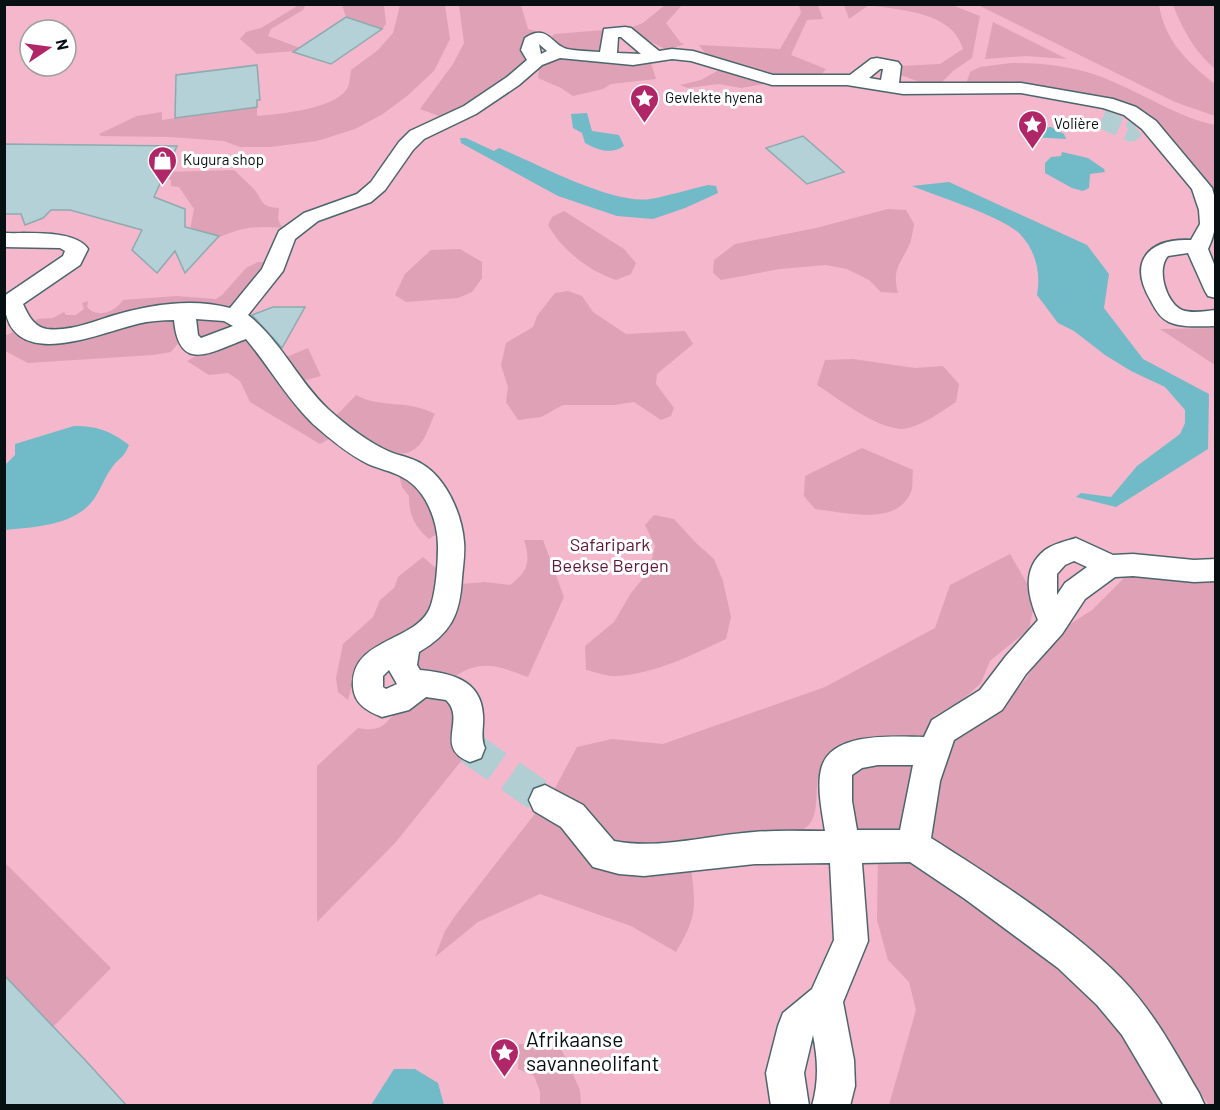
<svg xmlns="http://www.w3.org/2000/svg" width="1220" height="1110" viewBox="0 0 1220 1110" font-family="Barlow,sans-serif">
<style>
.green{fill:#f5b7cb;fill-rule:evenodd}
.forest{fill:#dea1b5}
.water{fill:#70bbc7}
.building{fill:#b3d1d6;stroke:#8daaaf;stroke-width:1.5}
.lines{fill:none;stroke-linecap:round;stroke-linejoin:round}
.pedestrian-tunnel-far1{stroke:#b1ced2;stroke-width:19;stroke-dasharray:19 9;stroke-linecap:butt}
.pedestrian-tunnel{stroke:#b1ced2;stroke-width:33;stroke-dasharray:33 16;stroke-linecap:butt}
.pedestrian-casing{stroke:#4a666b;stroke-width:3}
.pedestrian{fill:#fff;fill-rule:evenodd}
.labels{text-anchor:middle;stroke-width:6;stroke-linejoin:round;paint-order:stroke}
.far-poi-label{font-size:15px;fill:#061012;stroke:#fff;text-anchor:start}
.park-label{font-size:18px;fill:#5e1736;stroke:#fff}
.near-poi-label{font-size:21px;fill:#061012;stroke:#fff;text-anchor:start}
</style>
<rect width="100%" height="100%" fill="#cfeff4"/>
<path class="green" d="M5,5H1215V1105L5,1106ZM30,30H66V66H30Z"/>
<g class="forest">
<path d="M299,5L305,6L303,10L271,29L268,36L300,48L295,51L257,54L240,39L246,32L261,28Z"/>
<path d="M342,5H384L386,24L382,29L346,17Z"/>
<path d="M400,5H445L450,39L434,71L407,96L383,114L355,129L317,141L270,147H240L224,141L170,137L101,136L99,134L137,116L162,112V120L205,114V107L242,109L257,107V116C280,114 334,109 347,89C350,84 350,76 351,70L378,50L393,33Z"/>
<path d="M459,5H521L528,29L536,31C530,40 530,52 524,61C507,87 470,103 444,118L420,109L453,64L464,43Z"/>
<path d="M665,5H682L666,23L681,43L685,44L667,50L627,29L643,23Z"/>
<path d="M799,5H818L823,19L807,20L791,55L826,69L820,76L768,77L708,57L699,45L780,49L801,13Z"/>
<path d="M844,5H952L980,16L972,58L953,71L938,86H931L895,73L899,66L940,64L963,49C952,11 902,11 869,5L849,19Z"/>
<path d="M978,5H1159C1165,41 1187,62 1215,84V116L1175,102Z"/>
<path d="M1173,5H1215V69C1194,51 1183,30 1173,5Z"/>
<path d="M993,22L1067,59L1026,56L985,59Z"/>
<path d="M604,30L600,55L560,49L550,38L555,34Z"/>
<path d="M552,57C585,59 618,69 651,63L656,79L611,84L603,89L573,96L561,88L538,78L539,66Z"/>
<path d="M1011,63C1048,63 1082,67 1116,83C1148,97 1181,118 1215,125V199L1203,176L1187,159L1110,102L1043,86L966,84L970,72L980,67Z"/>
<path d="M721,69L769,83L741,88L718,84L688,88L680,85L701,80Z"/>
<path d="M234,170C240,176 247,182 253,188C264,200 258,206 279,208L278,219L282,228C257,225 236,228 214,240L190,230L194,209L179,187L171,186V180L163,177L165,172Z"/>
<path d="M888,209L906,210L914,224C913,230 912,237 910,243C902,263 891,268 898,293L881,292L869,280L847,269L826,265L780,269L721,280L713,273L714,260L735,244L816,228Z"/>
<path d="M564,211L624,249L636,263L631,274L616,280C589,271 562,250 548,225L552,217Z"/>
<path d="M460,249L482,262V278L472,292L458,298L406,302L395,295L405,274L431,250Z"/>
<path d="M258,262H266L263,272L234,308C214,304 190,306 169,309C125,316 77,344 34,323L37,319L53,318L64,312L66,315H76L84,309L82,303L88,301L87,307C98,319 115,312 123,300L176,296L216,299L222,295L246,268Z"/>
<path d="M568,291L582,296L593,312L626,334L685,331L693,344L657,374L656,384L674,408L671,416L661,420L634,402L614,405H563L541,417L518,420L506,402L508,387L501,365L506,343L533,327L537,316L555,293Z"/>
<path d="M189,318H214L231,325L230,329L201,342Z"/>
<path d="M182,319L180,341L171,352L153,355L28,363L5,351L4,336L16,331L40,341L66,343L79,340L123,323Z"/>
<path d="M1215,328V365L1160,329Z"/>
<path d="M236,337L248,340L255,346L287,394L330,435L329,439L320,444L250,402L240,381L228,373L209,375L187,361L218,344Z"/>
<path d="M308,348L321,376L306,380L294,376L278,356H289Z"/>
<path d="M853,359L915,368L943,366L959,384L956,402C942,411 918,429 901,429C874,427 839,399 817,385L825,360Z"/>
<path d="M356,395C381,409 408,399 435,414C430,423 427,436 420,444C396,472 355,432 336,416Z"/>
<path d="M862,448L913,470C912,476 913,483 912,489C900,528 844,512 815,509L804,496L805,476Z"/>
<path d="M398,471C418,488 439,505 435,535L429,539C414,526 409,515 409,496L402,487Z"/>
<path d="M654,515L674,519L696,543L714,559L723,581L731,617L726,639C692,655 657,673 618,676C608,677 596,672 586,670L585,646L614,622L631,593L649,571L655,546L645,525Z"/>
<path d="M524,540H543L564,597L528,677C501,667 480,658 455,677L411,668C413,661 415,652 418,646C430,623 461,613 461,584L485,582L510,585C528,571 531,562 524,540Z"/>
<path d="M1010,554L1028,585L1033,610L1029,629L990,661L981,683L962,700L934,716L922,738L830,758C826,763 821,769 819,775C813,795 823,823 798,832L639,846L610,844L554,790L577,747L612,739L663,744L825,687L935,628L950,585Z"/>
<path d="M423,557L438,570L434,595L426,617L401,639L356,671L348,700L338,692L336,678L343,644L373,617L380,600L394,588L398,577Z"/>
<path d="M1136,575L1215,579V1105H1209L1189,1077L932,844L927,830L943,748L1011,696L1026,679L1053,635L1092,610L1124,578Z"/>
<path d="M422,694L442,696L456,704C455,723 449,745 462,760L395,843L317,922V766L358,728C385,733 384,722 401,708C408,703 415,699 422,694Z"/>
<path d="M864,761L908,762L911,767L904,830L854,833L843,783Z"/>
<path d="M537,811L577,834L691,868C696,908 697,917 676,952L631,926L540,894L478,922L435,957L445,931L455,916Z"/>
<path d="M878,857H894L923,865L1097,993L1178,1105H889L916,1010L909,982L888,960L877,920Z"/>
<path d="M4,862L111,968L53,1027L5,976Z"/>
<path d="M519,1044H559L580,1090L581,1105H540V1091L534,1076L518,1069Z"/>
</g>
<g class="water">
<path d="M587,113L592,131L619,135L624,146C611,155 598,150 585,143L582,133L573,128L571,114Z"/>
<path d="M1051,127L1064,134L1066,139L1033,137L1030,133L1036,129Z"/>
<path d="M460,138H466L494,151L499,148C536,163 612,205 650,199C669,196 689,189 708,185L716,186L718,193L685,208L653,219L617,216L558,196L461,143Z"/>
<path d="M1062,152L1088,158L1104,169L1105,172L1090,174L1089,188L1083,191L1072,188L1045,173V163L1051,157L1061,156Z"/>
<path d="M949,182L1087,245L1109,274L1104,308L1143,359L1209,394L1208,449L1116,507L1076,497L1081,493L1111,497L1137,466L1180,434L1185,423V410L1165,387L1131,371L1105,355L1074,331L1058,323L1037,295C1041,273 1036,251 1020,234C1003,217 937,196 912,186Z"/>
<path d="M74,426C97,426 111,431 129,445C123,459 120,457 113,466C105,476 101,489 94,499C75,526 34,527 5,530V465L15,455V444Z"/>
<path d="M394,1069H415L438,1083L444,1105H371Z"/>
</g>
<g class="building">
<path d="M346,17L382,29L331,64L293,52Z"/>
<path d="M257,65L260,100H257V107L175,118L176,75Z"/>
<path d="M803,136L844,172L807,184L766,148Z"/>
<path d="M4,144L177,146L154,197L185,209V227L219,236L185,273L175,251L157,273L132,250L142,230L70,210H51L43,218L25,225L21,214H4Z"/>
<path d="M273,307H305L282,348L252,315Z"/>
<path d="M4,975L86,1061L127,1106H4Z"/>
</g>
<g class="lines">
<path class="pedestrian-tunnel-far1" d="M1102,119L1131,132L1136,128"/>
<path class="pedestrian-tunnel" d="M470,748L545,800"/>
<defs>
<g id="pedestrian">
<path d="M625,27L631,28L659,51L672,49L693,51L773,75H850L871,59L877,58L898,62L901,66L899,83H1021L1113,99L1136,107L1156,121L1212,188C1219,209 1217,230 1208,249L1216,269V298L1208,296L1205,291L1188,253L1168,256C1156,269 1166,303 1182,310C1192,314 1206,311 1216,310V326C1200,326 1183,328 1169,322C1160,318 1155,309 1151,301C1127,261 1149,238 1191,240L1200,224L1199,210L1192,189L1142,129L1124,115L1103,108L1021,93L903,94L847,85H772L691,61L672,59L633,65L560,58L542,65L519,85L476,114L424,139L413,150L385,190L371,202L318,221L295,239L283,271L248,315C281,341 298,381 328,409C346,425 366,441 388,451C399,456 411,457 422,464C446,478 462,514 464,542C465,554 463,566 462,578C460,615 451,633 419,652L417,665L420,670C450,673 481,679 483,715C484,727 480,737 485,748L481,758L470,762C433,748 467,720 446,700L426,697L409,710L382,717C367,711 354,704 353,686C351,639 413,642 429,610C436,596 438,562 438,547C438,521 426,489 402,477C392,471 379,469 368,464C348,454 330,439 313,424C287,399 269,366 246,339C211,352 179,374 174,320C162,320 149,321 137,324C94,335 4,375 4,296L63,256L65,251L60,248L4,247V233C26,234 75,229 88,249L80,265L23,304C28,315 34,327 47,329C70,332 94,321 115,315C151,304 194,298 230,308L262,269L279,231L304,213L357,194L371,182L399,142L410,131L464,106L507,77L527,60L521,50L525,38C548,23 551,45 567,49C577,51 589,51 600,52L604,29ZM618,37H621L641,54L617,53ZM539,44L547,51L541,54ZM880,69H883L881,80L869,78ZM196,319L224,321L233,326L201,338L198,335ZM389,670L397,684L386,689L383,687V676Z"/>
<path d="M1076,538L1113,555L1133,554L1194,560L1216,559V581L1194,582L1133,576L1115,577L1085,599L1062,634L1026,674L1002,710L954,740L940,781L931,838C994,878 1071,927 1122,979C1154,1012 1176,1054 1199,1093L1205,1106H1164L1122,1035L1097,1005L1058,968L965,899L910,862L862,863L868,941L843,1002L854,1060L855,1086L850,1106H812C819,1081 818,1060 813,1035L804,1073L809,1106H771L766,1073L778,1026L783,1013L812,989L834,940L830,863L755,864L644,876L619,874L593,867L561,827L534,811L529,800L534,789L545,785L583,805L614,841C659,850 709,835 754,832C778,830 801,831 825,831C822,811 816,785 822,766C834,731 896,737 924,737L932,720L980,690L1006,656L1038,620C1028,597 1021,569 1045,550C1053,544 1066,541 1076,538ZM1074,561L1087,567L1065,583L1057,595V574L1065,565ZM878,765H913L900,830H857L852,801V775L862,768Z"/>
</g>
</defs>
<use href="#pedestrian" class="pedestrian-casing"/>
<use href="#pedestrian" class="pedestrian"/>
</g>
<defs>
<symbol id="sight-pin" viewBox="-11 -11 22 30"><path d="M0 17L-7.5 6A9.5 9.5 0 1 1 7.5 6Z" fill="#b02667" stroke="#fff"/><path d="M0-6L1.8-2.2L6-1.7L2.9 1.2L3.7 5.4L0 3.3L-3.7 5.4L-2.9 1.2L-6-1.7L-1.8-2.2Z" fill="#fff"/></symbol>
<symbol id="shop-pin" viewBox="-11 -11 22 30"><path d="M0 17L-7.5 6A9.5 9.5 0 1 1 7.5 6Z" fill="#b02667" stroke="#fff"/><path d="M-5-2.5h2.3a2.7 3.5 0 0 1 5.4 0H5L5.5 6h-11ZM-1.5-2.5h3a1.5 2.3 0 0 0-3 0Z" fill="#fff"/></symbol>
</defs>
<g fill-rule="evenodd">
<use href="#sight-pin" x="628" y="82" width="33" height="45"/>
<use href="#sight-pin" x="1016" y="108" width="33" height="45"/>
<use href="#shop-pin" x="146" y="144" width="33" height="45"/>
<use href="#sight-pin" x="488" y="1036" width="33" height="45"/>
</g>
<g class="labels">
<g class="far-poi-label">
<text x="665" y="103">Gevlekte hyena</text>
<text x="1054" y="129">Volière</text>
<text x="183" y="165">Kugura shop</text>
</g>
<g class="park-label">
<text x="610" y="551">Safaripark<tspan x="610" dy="21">Beekse Bergen</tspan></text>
</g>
<g class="near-poi-label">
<text x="526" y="1047">Afrikaanse<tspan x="526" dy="24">savanneolifant</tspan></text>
</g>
</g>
<rect width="1220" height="1110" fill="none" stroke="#061012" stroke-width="12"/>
<g transform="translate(48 48) rotate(77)"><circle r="28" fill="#ffffff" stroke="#9b9fa0" stroke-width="1.5"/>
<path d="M0-4.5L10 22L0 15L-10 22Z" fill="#b02667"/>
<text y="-9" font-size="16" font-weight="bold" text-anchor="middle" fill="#061012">N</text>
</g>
</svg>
